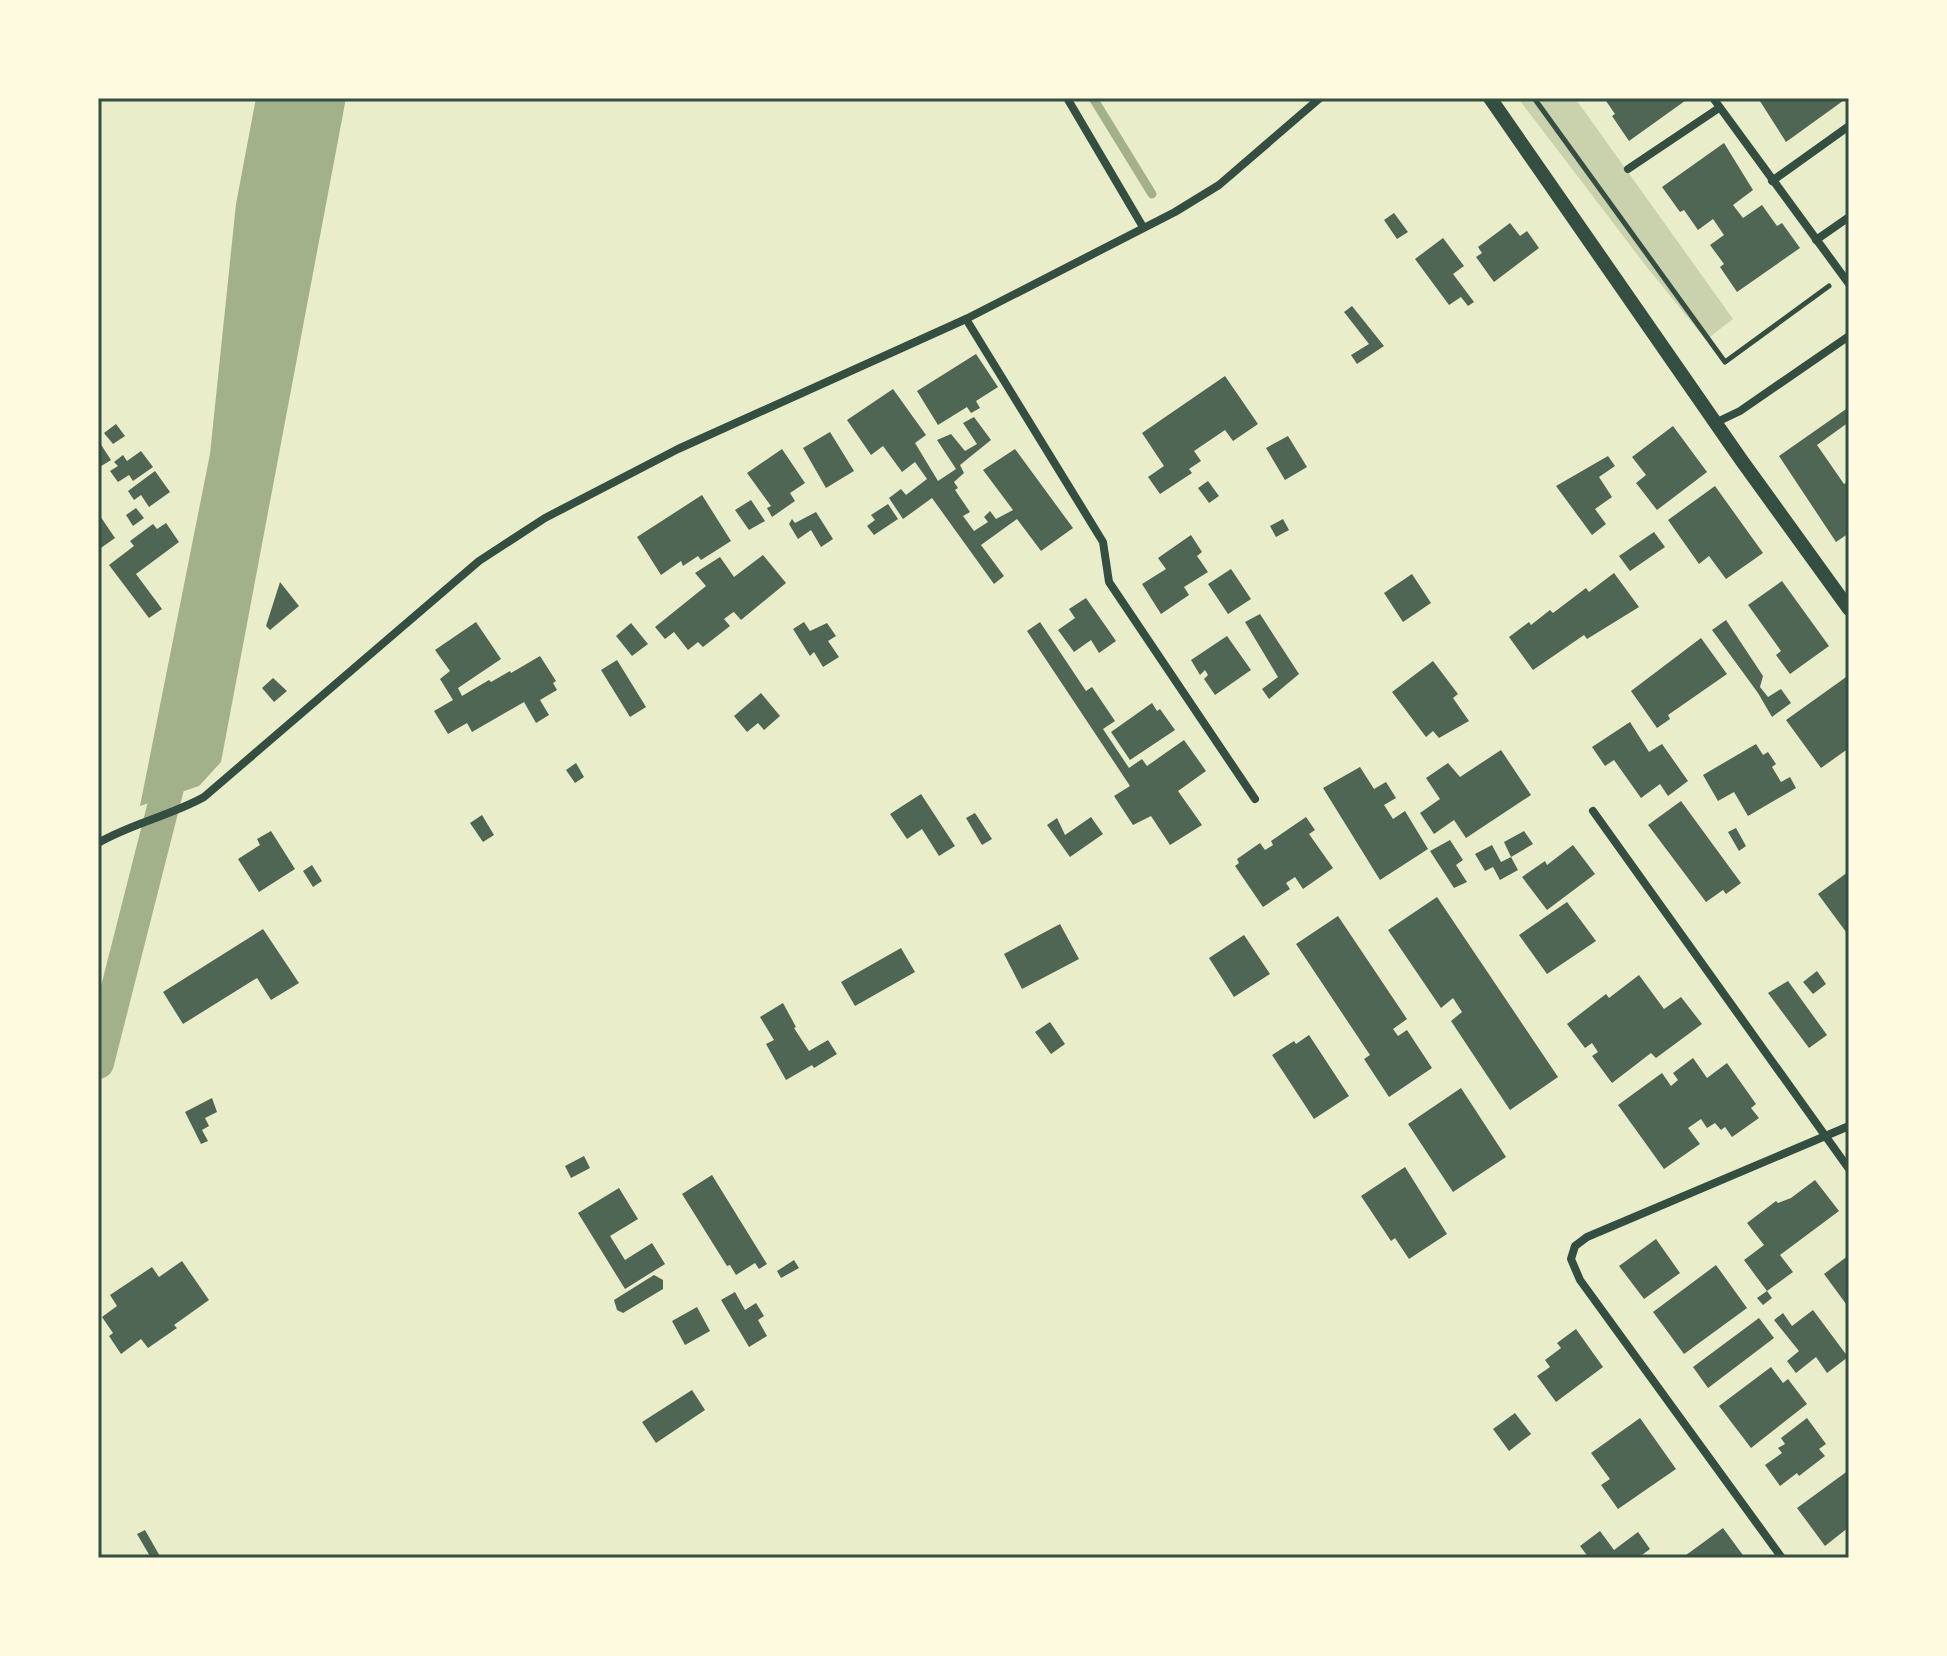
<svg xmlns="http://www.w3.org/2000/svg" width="1947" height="1656" viewBox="0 0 1947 1656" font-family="Manrope,sans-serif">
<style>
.green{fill:#cad2ad}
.water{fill:#a3b18a}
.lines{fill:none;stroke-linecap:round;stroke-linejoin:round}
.stream{stroke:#a3b18a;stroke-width:9}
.canal{stroke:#a3b18a;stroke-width:32}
.building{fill:#4f6655}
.path{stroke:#344e41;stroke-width:5}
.minor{stroke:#344e41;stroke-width:8}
.tertiary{stroke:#344e41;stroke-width:14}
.neatline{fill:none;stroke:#344e41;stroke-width:3}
</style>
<rect width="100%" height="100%" fill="#e9edc9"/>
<path class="green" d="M1518,98H1575L1733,319L1706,340L1646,266Z"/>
<path class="water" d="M256,98H346L221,762L199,786L140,806L210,454L236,204Z"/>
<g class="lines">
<path class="stream" d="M1093,98L1152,194"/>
<path class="canal" d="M98,1063L176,756"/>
</g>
<g class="building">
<path d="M1604,98H1689L1629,141L1612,116L1615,114Z"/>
<path d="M1758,98H1847L1786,142Z"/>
<path d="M1724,143L1753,190L1733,205L1743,218L1762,205L1777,226L1782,223L1800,248L1737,292L1720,267L1724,264L1710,245L1724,235L1713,219L1698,230L1684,210L1680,212L1662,187Z"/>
<path d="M1394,213L1408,232L1397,239L1384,220Z"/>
<path d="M1510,223L1520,236L1527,231L1539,248L1494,282L1476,257L1482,253L1478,247Z"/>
<path d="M1443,238L1464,266L1453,274L1474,302L1468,306L1461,297L1449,305L1415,259Z"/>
<path d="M1352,306L1384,346L1357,364L1351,355L1369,344L1344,312Z"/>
<path d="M976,354L998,387L976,401L980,408L971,413L967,407L938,425L917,391Z"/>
<path d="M1225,376L1258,424L1233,441L1225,430L1194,451L1201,461L1189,469L1192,473L1160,494L1148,477L1164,466L1142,433Z"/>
<path d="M893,389L926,435L915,443L938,481L956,469L937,440L951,434L965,451L977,444L963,423L974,417L991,440L960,465L964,473L954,482L958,488L955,490L970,512L963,516L974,531L988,522L984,517L990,511L996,519L1013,510L983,470L1015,449L1073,528L1041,551L1017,519L981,545L1004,576L994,584L932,498L903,519L889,498L901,489L906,495L927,479L915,462L902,472L883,446L871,455L847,420Z"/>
<path d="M1849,407V422L1817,445L1844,484L1849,481V533L1836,542L1779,456Z"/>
<path d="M116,424L125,436L113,444L104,433Z"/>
<path d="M1673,426L1707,472L1657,510L1636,483L1646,475L1632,457Z"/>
<path d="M830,432L854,471L826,488L803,448Z"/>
<path d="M1288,436L1307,467L1285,480L1266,448Z"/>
<path d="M98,440L111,460L98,468Z"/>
<path d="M782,449L805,483L790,493L795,501L772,517L767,508L771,506L747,473Z"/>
<path d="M141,451L153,467L133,481L129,475L118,482L110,471L118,466L114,462L123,455L127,461Z"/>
<path d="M1608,456L1615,466L1599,477L1612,497L1595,509L1606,524L1592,535L1556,486Z"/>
<path d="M155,471L170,492L149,507L141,495L134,500L128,491Z"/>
<path d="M1208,481L1219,496L1209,503L1198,488Z"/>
<path d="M1715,486L1763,553L1726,579L1709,556L1699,564L1668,520Z"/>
<path d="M702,495L731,541L701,560L698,556L683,566L681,561L661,575L637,537Z"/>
<path d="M751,500L765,521L749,530L735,510Z"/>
<path d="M888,504L898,519L874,535L867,526L875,520L871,515Z"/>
<path d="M136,508L144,518L133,526L126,515Z"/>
<path d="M816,512L833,539L821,547L811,530L798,539L789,524L792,519L795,523Z"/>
<path d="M98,513L115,538L98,550Z"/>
<path d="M1283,519L1289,530L1276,537L1270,526Z"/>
<path d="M166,523L179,542L136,574L162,609L149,618L109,565L134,546L130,541L153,524L157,529Z"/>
<path d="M1654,532L1665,547L1630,571L1619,556Z"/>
<path d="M1191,535L1202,552L1197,556L1208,572L1184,587L1189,595L1161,614L1142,584L1166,569L1158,558Z"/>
<path d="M763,555L786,583L741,620L734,612L732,613L724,619L730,626L703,647L698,642L688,650L674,632L665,639L655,627L706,586L695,573L720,557L734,577Z"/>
<path d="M1231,569L1251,599L1228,614L1208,584Z"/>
<path d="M1614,573L1639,607L1587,639L1584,635L1533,670L1509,637L1529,622L1531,625L1550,610L1553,613L1586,588L1589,592Z"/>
<path d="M1412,574L1431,603L1403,622L1384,593Z"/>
<path d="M1782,581L1829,646L1790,674L1776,655L1781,651L1748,605Z"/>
<path d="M280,582L299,606L270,630L266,626Z"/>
<path d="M1086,598L1116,641L1099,653L1091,640L1074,652L1058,630L1075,618L1069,609Z"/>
<path d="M1260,614L1299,674L1269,699L1262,689L1278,677L1245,622Z"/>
<path d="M1726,620L1763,676L1760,687L1768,697L1781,689L1791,703L1772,717L1758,693L1712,630Z"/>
<path d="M476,622L501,659L458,688L462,696L489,680L491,682L510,671L511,673L540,656L556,681L553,683L557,690L540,700L549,715L536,723L524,702L472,732L467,723L448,734L434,711L453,700L440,679L450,671L435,650Z"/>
<path d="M804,622L810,631L827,623L836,636L828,641L839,657L823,667L814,652L810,656L793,629Z"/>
<path d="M1040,622L1086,691L1092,687L1115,721L1103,729L1129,768L1142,759L1147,766L1184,740L1206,771L1178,791L1202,825L1170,845L1151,816L1133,825L1114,796L1130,786L1027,631Z"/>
<path d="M631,623L648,644L632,656L616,636Z"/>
<path d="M1227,636L1251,670L1215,695L1204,679L1208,675L1205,670L1200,675L1191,660Z"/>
<path d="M1701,638L1727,674L1668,715L1670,719L1657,728L1631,691Z"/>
<path d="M617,660L646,707L630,717L601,670Z"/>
<path d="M1433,661L1458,694L1453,698L1469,721L1439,738L1433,731L1426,737L1392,692Z"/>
<path d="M1849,675V748L1821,768L1786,720Z"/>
<path d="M273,678L287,691L274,702L262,688Z"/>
<path d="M761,693L780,716L764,730L758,723L747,732L734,716Z"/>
<path d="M1152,703L1157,711L1160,709L1175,730L1130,760L1111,732Z"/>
<path d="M1630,722L1649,752L1662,744L1688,781L1668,796L1660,784L1641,798L1614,760L1605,766L1592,747Z"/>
<path d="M1756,744L1763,755L1768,752L1776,764L1772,767L1781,782L1790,777L1796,788L1748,816L1734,792L1718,801L1703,775Z"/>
<path d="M1501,750L1531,795L1466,838L1454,820L1434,834L1420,813L1440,799L1426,778L1448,763L1460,777Z"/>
<path d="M576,763L584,777L575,783L566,770Z"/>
<path d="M1360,767L1374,789L1386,782L1396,798L1384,805L1393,819L1405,811L1428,849L1380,880L1323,788Z"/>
<path d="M921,794L955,846L939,856L922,829L907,839L890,814Z"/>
<path d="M1681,801L1741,883L1726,894L1723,890L1706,902L1648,825Z"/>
<path d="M975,813L992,839L982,845L966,818Z"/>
<path d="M482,815L494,835L483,842L470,823Z"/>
<path d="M1091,817L1103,834L1070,857L1047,825L1057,818L1065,835Z"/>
<path d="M1306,817L1315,830L1309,834L1333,868L1303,889L1295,877L1286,883L1290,889L1263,907L1235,866L1239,863L1237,859L1260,843L1265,850L1273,845L1271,841Z"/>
<path d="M1736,828L1746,846L1739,851L1728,832Z"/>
<path d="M271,831L295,869L259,892L238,859L260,845L257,839Z"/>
<path d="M1524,831L1533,844L1511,857L1504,842Z"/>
<path d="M1450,840L1463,860L1456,865L1467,882L1454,888L1430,851Z"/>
<path d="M1492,845L1501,862L1511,857L1518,870L1500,880L1493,867L1485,871L1475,854Z"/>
<path d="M1573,845L1595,874L1547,910L1522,877L1545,861L1547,865Z"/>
<path d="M312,865L322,881L313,887L303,871Z"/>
<path d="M1848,872L1849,873V936L1818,894Z"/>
<path d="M1437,897L1558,1077L1510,1110L1451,1021L1462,1012L1453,998L1441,1008L1388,930Z"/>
<path d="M1567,902L1596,941L1547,974L1519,935Z"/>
<path d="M1338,916L1407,1019L1393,1029L1398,1036L1407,1030L1432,1068L1389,1097L1364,1059L1370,1055L1296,944Z"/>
<path d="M1060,924L1079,959L1022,989L1004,954Z"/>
<path d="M263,929L299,983L271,1000L257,978L183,1024L163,992Z"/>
<path d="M1244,935L1270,974L1234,997L1209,958Z"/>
<path d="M901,948L915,972L855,1006L841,982Z"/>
<path d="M1817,971L1826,984L1813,994L1803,982Z"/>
<path d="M1639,975L1664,1009L1681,997L1702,1024L1656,1058L1651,1053L1612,1083L1592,1056L1598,1052L1592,1043L1585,1048L1567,1024L1606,994L1609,998Z"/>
<path d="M1788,981L1827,1035L1809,1048L1768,993Z"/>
<path d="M783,1003L796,1027L794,1028L809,1051L828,1040L837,1054L814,1068L812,1065L786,1080L766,1044L774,1040L760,1017Z"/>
<path d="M1050,1022L1065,1044L1051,1054L1035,1032Z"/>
<path d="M1309,1035L1349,1096L1314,1119L1272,1055L1294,1041L1296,1044Z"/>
<path d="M1693,1058L1707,1078L1727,1063L1756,1104L1751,1108L1759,1118L1732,1137L1725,1127L1721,1130L1715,1123L1707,1128L1701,1119L1688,1128L1700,1144L1664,1169L1618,1105L1662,1073L1671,1086L1678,1080L1673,1073Z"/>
<path d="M1461,1088L1506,1157L1453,1192L1408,1124Z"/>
<path d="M212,1098L217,1112L205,1118L209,1126L202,1130L208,1141L201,1144L185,1112Z"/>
<path d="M584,1156L590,1168L571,1178L565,1166Z"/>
<path d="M1405,1167L1447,1234L1409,1259L1395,1238L1391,1241L1361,1196Z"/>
<path d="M712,1175L767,1264L759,1269L755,1263L736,1275L730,1265L727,1266L682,1194Z"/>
<path d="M1815,1180L1839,1211L1780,1255L1793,1272L1767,1291L1772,1298L1763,1305L1757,1298L1767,1291L1744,1260L1764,1245L1747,1223L1776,1201L1778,1203L1791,1198Z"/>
<path d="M619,1188L638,1219L610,1236L625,1260L652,1243L665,1264L625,1289L578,1213Z"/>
<path d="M1656,1239L1680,1273L1644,1299L1619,1266Z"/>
<path d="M1849,1255V1308L1824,1274Z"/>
<path d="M794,1260L799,1268L781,1278L777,1271Z"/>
<path d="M182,1261L209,1300L174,1325L177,1328L148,1348L141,1339L121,1354L109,1336L113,1333L102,1317L117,1306L110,1295L152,1267L159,1277Z"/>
<path d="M1716,1265L1747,1308L1684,1354L1653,1312Z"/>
<path d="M654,1275L663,1280V1289L623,1313L617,1310L614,1300Z"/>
<path d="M735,1292L745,1310L756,1303L764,1316L758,1320L767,1336L749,1347L721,1300Z"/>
<path d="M697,1307L710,1331L685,1345L672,1321Z"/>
<path d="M1813,1310L1848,1357L1827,1373L1816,1357L1796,1373L1787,1361L1799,1351L1774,1320L1783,1313L1792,1326Z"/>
<path d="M1759,1318L1774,1338L1708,1388L1693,1367Z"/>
<path d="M1576,1329L1603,1367L1556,1402L1537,1376L1550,1367L1545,1360L1561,1348L1557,1343Z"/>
<path d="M1771,1367L1783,1383L1788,1379L1807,1404L1751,1448L1719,1406Z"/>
<path d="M692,1390L705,1410L656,1443L642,1422Z"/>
<path d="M1515,1413L1531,1434L1509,1451L1493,1429Z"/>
<path d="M1640,1418L1676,1469L1618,1509L1601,1485L1610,1479L1591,1453Z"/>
<path d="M1807,1418L1826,1444L1819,1449L1825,1456L1799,1476L1797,1473L1780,1486L1765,1465L1782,1453L1778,1448L1785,1444L1781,1438Z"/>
<path d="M1849,1470V1527L1825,1546L1797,1508Z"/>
<path d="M1723,1528L1745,1558H1682Z"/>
<path d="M145,1530L161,1558H151L137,1534Z"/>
<path d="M1600,1531L1614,1550L1638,1532L1650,1549L1638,1558H1589L1580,1546Z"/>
</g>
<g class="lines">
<path class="path" d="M1534,98L1725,362L1829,286"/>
<g class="minor">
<path d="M1067,98L1143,227"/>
<path d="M1713,98L1849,284"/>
<path d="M1628,169L1719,108"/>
<path d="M1772,181L1849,126"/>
<path d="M1816,240L1849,217"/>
<path d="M966,319L1103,542L1109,582L1255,799"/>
<path d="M1717,422L1740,411L1849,336"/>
<path d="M1593,811L1849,1169"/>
<path d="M98,843C132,823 170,816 204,797L479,561L545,518L678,449L966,319L1175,212L1219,185L1320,98"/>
<path d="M1782,1558L1580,1280L1571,1259L1575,1246L1587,1237L1849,1126"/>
</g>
<path class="tertiary" d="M1490,98L1742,461L1849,609"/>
</g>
<rect width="1947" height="1656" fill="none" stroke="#fefae0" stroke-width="200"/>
<rect x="100" y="100" width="1747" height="1456" class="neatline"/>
</svg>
